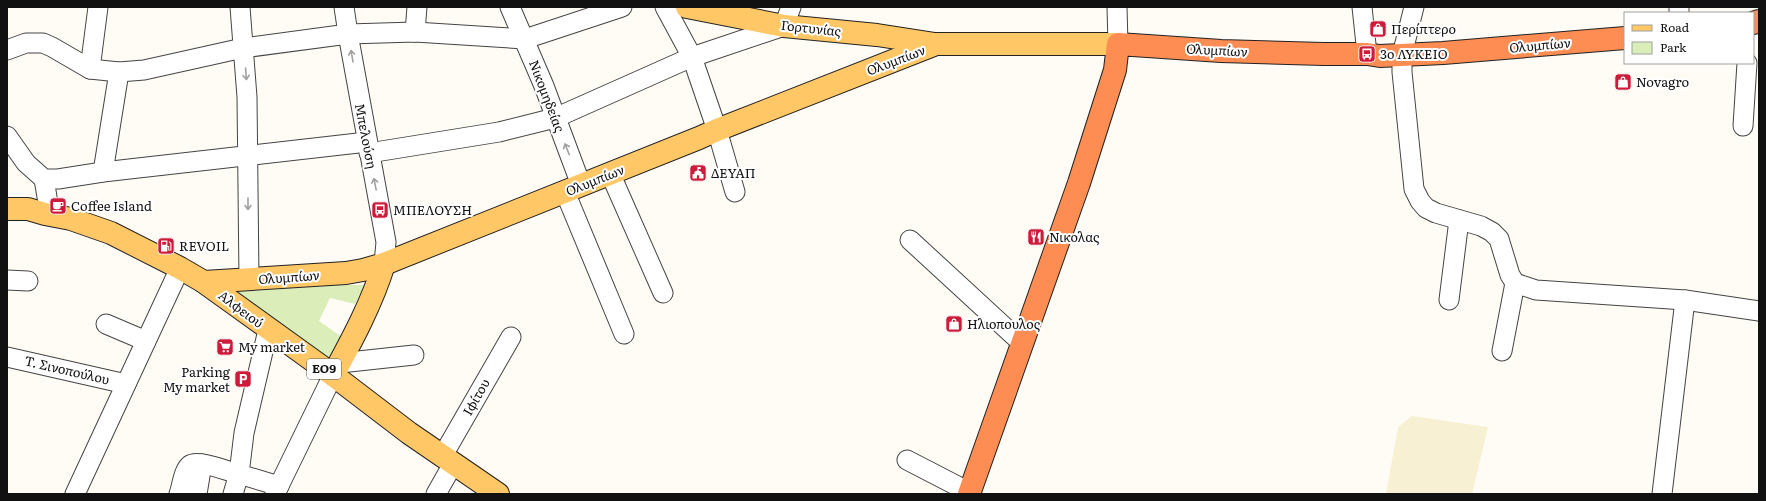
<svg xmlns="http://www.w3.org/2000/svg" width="1766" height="501" viewBox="0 0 1766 501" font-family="Literata,serif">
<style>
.farmland{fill:#f8f0d2}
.green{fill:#dbeeba}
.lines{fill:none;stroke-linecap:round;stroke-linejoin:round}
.minor-casing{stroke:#444;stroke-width:21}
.major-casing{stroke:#222;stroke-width:24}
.highway-casing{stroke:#222;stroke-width:24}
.minor{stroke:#fff;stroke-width:19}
.major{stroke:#ffc765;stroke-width:22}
.highway{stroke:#fe8d54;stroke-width:22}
.oneway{stroke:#a0a0a0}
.labels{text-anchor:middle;stroke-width:4;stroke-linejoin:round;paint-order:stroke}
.shield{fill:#fff;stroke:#585858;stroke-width:1}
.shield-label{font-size:12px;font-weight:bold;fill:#111}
.street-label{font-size:13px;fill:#111;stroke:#fff}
.poi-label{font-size:13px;fill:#111;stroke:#fff;text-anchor:start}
</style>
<rect width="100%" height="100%" fill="#fffcf5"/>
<path class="farmland" d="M1412,416L1488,427L1472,494H1386L1398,427Z"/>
<path class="green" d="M225,285H365L355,304L330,298L319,321L342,337L330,359Z"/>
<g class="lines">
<defs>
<g id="minor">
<path d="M240,7L247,97L249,279"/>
<path d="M344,7L348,34L386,242L384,264"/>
<path d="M510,7L544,86L581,185"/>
<path d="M665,7L692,57L717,130L735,192"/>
<path d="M1117,7L1118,44"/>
<path d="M1362,7L1367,54"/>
<path d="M1414,7L1402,55V72L1414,189L1420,201L1426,208L1436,213L1481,226L1492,232L1499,239L1510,275L1515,283L1536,290L1685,300L1759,311"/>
<path d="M1679,13V7"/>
<path d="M415,32L417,7"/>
<path d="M7,50L26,43H43L52,47L90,69L119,72L144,70L243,48L348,34L415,32L525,39L622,7"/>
<path d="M90,69L98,7"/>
<path d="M1743,126L1747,63"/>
<path d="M7,136L26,163L44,179H58L103,172L367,142"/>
<path d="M369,153L499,132L555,118L692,57L784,26L791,7"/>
<path d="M103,172L119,72"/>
<path d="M610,173L663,293"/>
<path d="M44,179L50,215"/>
<path d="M565,192L624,334"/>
<path d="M910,240L1023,344"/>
<path d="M7,280L28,281"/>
<path d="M1449,300L1459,220"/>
<path d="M106,324L146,341"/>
<path d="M268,330L244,433L239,474L279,486"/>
<path d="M1502,351L1515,283"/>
<path d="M7,357L126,384"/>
<path d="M340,363L414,355"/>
<path d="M442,457L511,337"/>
<path d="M907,460L969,492"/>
<path d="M75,494L180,268"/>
<path d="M179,494C182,486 183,471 190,465C198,459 229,472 239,474L233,494"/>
<path d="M197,494L202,464"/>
<path d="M275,494L333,375"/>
<path d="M436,494L453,464"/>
<path d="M1662,494L1685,300"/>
</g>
<g id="major">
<path d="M687,7L784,26L877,35L935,44"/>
<path d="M7,209H28L45,214L71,219L111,233L180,268L204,282L333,375L409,433L498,494"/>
<path d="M204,282L346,273L363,270L384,264L699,138L717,130L936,44H1118"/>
<path d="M333,375C352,340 372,303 384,264"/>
</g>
<g id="highway">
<path d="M1753,23L1759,21"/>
<path d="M969,494L1079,183L1115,70L1118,44L1221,51L1324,54H1367L1380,56L1443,53L1625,38"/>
</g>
</defs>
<use href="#minor" class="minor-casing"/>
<use href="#major" class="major-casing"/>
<use href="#highway" class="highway-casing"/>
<use href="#minor" class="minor"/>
<use href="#major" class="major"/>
<use href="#highway" class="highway"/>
</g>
<defs><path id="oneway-shaft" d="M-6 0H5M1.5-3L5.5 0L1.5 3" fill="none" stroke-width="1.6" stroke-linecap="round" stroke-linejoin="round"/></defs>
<g class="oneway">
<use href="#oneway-shaft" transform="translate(352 56) rotate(-100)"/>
<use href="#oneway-shaft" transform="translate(246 74) rotate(86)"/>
<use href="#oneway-shaft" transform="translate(567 149) rotate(-112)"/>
<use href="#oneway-shaft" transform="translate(375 184) rotate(-101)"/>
<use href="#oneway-shaft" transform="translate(248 204) rotate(90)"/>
</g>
<defs>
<symbol id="shop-square" viewBox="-11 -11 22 22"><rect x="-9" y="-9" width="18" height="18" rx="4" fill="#cd1c3b" stroke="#fff"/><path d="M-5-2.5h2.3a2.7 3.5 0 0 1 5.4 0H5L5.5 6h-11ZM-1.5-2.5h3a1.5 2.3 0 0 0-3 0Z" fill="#fff"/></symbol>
<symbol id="bus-square" viewBox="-11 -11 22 22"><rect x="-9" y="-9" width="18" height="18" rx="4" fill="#cd1c3b" stroke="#fff"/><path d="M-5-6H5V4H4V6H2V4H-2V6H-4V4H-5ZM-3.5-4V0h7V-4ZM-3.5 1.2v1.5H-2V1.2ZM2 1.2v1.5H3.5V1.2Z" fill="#fff"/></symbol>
<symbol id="civic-square" viewBox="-11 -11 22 22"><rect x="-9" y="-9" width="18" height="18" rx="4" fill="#cd1c3b" stroke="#fff"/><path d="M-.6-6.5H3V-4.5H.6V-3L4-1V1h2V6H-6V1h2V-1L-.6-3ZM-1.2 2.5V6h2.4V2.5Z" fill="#fff"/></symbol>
<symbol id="cafe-square" viewBox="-11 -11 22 22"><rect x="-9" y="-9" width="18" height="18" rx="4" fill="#cd1c3b" stroke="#fff"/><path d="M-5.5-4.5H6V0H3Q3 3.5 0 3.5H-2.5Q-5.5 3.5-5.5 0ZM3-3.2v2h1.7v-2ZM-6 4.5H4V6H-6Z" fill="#fff"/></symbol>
<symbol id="restaurant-square" viewBox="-11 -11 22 22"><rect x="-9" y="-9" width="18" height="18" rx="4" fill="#cd1c3b" stroke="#fff"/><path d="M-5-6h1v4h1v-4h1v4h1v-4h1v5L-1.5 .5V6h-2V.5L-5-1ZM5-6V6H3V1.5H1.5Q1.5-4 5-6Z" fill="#fff"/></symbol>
<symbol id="fuel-square" viewBox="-11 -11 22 22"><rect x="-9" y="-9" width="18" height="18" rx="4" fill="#cd1c3b" stroke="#fff"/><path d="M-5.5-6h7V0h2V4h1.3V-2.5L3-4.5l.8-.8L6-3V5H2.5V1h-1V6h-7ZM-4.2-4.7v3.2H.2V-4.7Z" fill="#fff"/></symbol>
<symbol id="supermarket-square" viewBox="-11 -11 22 22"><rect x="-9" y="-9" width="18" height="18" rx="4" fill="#cd1c3b" stroke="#fff"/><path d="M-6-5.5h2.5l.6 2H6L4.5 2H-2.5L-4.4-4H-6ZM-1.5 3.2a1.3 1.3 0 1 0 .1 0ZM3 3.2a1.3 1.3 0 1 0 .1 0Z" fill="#fff"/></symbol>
<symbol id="parking-square" viewBox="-11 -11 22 22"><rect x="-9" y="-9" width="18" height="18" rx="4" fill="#cd1c3b" stroke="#fff"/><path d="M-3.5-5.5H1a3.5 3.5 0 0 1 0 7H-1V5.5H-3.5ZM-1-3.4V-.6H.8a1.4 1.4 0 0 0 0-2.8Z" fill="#fff"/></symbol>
</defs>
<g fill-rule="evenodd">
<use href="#shop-square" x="1368" y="19" width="20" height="20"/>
<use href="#bus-square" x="1357" y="44" width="20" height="20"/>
<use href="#shop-square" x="1613" y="72" width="20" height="20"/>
<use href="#civic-square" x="688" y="163" width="20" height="20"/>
<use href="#cafe-square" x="48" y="196" width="20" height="20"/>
<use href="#bus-square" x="370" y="200" width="20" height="20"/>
<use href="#restaurant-square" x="1026" y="227" width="20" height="20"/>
<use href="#fuel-square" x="156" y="236" width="20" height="20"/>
<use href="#shop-square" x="944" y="314" width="20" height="20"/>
<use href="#supermarket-square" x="215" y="337" width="20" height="20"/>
<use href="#parking-square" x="233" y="369" width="20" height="20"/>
</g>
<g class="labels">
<rect class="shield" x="307" y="359" width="34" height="20" rx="3"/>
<g class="shield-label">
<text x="324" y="373">ΕΟ9</text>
</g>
<g class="street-label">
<text transform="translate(811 28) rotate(6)" y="5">Γορτυνίας</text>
<text transform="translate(1540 45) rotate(-5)" y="5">Ολυμπίων</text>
<text transform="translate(1217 50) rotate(3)" y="5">Ολυμπίων</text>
<text transform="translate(896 60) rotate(-21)" y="5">Ολυμπίων</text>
<text transform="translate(547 96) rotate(69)" y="5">Νικομηδείας</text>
<text transform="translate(366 136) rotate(79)" y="5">Μπελούση</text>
<text transform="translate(595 180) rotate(-22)" y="5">Ολυμπίων</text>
<text transform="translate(289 277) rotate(-4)" y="5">Ολυμπίων</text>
<text transform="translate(241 309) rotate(37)" y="5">Αλφειού</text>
<text transform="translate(67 370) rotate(13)" y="5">Τ. Σινοπούλου</text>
<text transform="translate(476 397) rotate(-60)" y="5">Ιφίτου</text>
</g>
<g class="poi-label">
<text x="1391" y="34">Περίπτερο</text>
<text x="1380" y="59">3ο ΛΥΚΕΙΟ</text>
<text x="1636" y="87">Novagro</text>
<text x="711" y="178">ΔΕΥΑΠ</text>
<text x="71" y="211">Coffee Island</text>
<text x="393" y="215">ΜΠΕΛΟΥΣΗ</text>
<text x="1049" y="242">Νικολας</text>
<text x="179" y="251">REVOIL</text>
<text x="967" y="329">Ηλιοπουλος</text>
<text x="238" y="352">My market</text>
<text x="230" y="377" text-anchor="end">Parking<tspan x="230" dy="15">My market</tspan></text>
</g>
</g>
<rect width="1766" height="501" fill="none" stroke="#111111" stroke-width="16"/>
<rect x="1624" y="12" width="130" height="52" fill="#ffffff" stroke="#a0a0a0"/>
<rect x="1632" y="25" width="20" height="6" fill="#ffc765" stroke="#a0a0a0"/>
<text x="1660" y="32" font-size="12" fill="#111111">Road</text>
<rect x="1632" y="42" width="20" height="12" fill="#dbeeba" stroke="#a0a0a0"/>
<text x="1660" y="52" font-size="12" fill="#111111">Park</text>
</svg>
